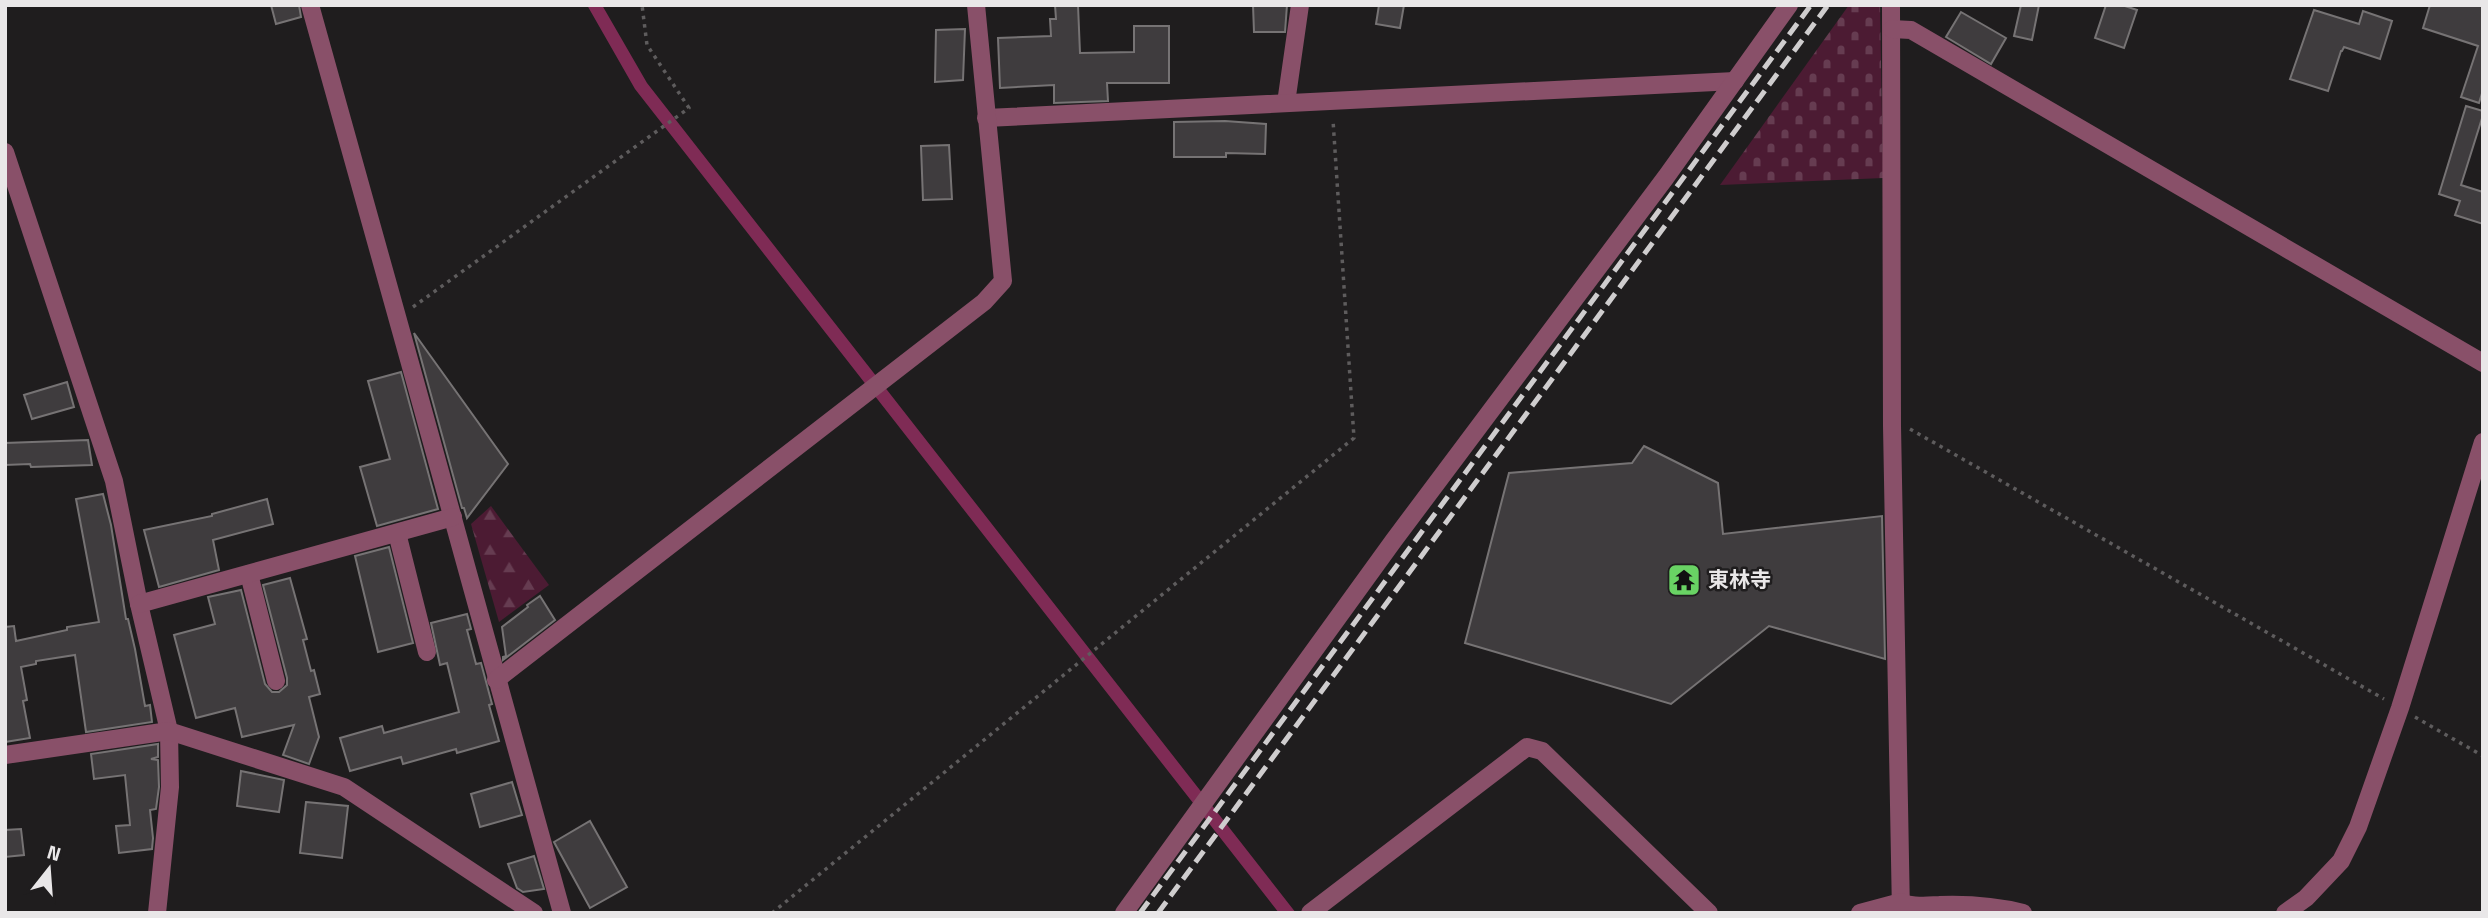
<svg xmlns="http://www.w3.org/2000/svg" width="2488" height="918" viewBox="0 0 2488 918" font-family="'Titillium Web','Noto Sans JP',sans-serif">
<style>
.forest{fill:url(#forest-firs)}
.cemetery{fill:url(#cemetery-stones)}
.water{fill:#7f2b55}
.building{fill:#3f3c3e;stroke:#767374;stroke-width:2}
.lines{fill:none;stroke-linecap:round;stroke-linejoin:round}
.path{stroke:#5e5c5d;stroke-width:3.5;stroke-dasharray:3.5 5;stroke-linecap:butt}
.minor{stroke:#895069;stroke-width:18}
.rail{stroke:#cfcdce;stroke-width:5;stroke-dasharray:14 7;stroke-linecap:butt}
.labels{text-anchor:middle;stroke-width:5;stroke-linejoin:round;paint-order:stroke}
.poi-label{font-size:21px;font-weight:bold;fill:#e9e7e8;stroke:#1f1d1e;text-anchor:start}
</style>
<defs>
<pattern id="forest-firs" width="22" height="20" patternUnits="userSpaceOnUse" patternTransform="scale(1.75)"><rect width="22" height="20" fill="#4c1b33"/><path d="M5 1l3.5 6h-7zM16 11l3.5 6h-7z" fill="#663c51"/></pattern>
<pattern id="cemetery-stones" width="16" height="16" patternUnits="userSpaceOnUse" patternTransform="scale(1.75)"><rect width="16" height="16" fill="#4c1b33"/><path d="M2 7V4a2 2 0 0 1 4 0v3zM10 15v-3a2 2 0 0 1 4 0v3z" fill="#663c51"/></pattern>
</defs>
<rect width="100%" height="100%" fill="#1f1d1e"/>
<path class="forest" d="M491,506L549,585L499,622L471,524Z"/>
<path class="cemetery" d="M1849,5H1880L1883,178L1720,185Z"/>
<path class="water" d="M587,5H602L647,83L1296,913H1279L635,89Z"/>
<g class="building">
<path d="M271,5H299L301,17L276,24Z"/>
<path d="M1055,5H1078L1080,53L1134,52V26H1169V83H1107L1108,101L1054,103V85L1000,88L998,38L1051,36L1050,19H1056Z"/>
<path d="M1253,5H1287L1285,32H1254Z"/>
<path d="M1379,5H1404L1400,28L1376,24Z"/>
<path d="M2021,5H2039L2032,40L2014,36Z"/>
<path d="M2106,5H2122L2137,10L2124,48L2095,38Z"/>
<path d="M2430,5H2483V90L2479,103L2461,97L2478,46L2423,28Z"/>
<path d="M2314,10L2359,24L2363,11L2392,21L2380,59L2344,47L2342,51H2341L2328,91L2290,79Z"/>
<path d="M1961,12L2006,38L1991,64L1946,37Z"/>
<path d="M965,29L963,80L935,82L936,30Z"/>
<path d="M2466,106L2483,111V115L2461,185L2483,192V224L2455,215L2460,201L2439,194Z"/>
<path d="M1225,121L1266,124L1265,154L1226,153V157H1174V122Z"/>
<path d="M949,145L952,199L923,200L921,146Z"/>
<path d="M414,333L508,464L467,518L464,508H462Z"/>
<path d="M401,372L438,509L377,526L360,467L390,459L368,381Z"/>
<path d="M67,382L74,407L32,419L24,395Z"/>
<path d="M88,440L92,465L31,467L30,464L5,465V443Z"/>
<path d="M1644,446L1718,483L1723,534L1882,516L1885,659L1769,626L1671,704L1465,643L1509,473L1632,463Z"/>
<path d="M103,494L111,525L126,619H128L135,649L145,706L150,705L152,722L86,732L75,655L36,661V664L21,667L27,700L23,701L30,738L5,742V627L14,626L16,641L67,630V627L99,622L76,499Z"/>
<path d="M267,499L273,524L213,540L219,570L159,587L144,530L212,516V514Z"/>
<path d="M389,547L413,643L378,652L355,556Z"/>
<path d="M290,578L307,639L303,640L311,671L314,670L320,694L309,697L319,737L309,764L283,755L294,725L242,737L235,708L196,718L174,635L215,624L208,597L241,590L265,684L272,692H279L287,685V678L263,585Z"/>
<path d="M540,596L555,620L503,660V657L506,656L502,627L528,607L527,605Z"/>
<path d="M467,614L471,629L467,630L476,664L481,663L492,704L489,705L499,741L457,753L456,749L403,764L401,757L350,771L340,738L382,726L384,733L459,712L447,663L440,665L431,623Z"/>
<path d="M158,744V757L151,759L158,760L159,787L156,809L150,810L153,838L152,849L119,853L116,826L130,825L125,775L94,779L91,754Z"/>
<path d="M241,771L284,780L279,812L237,806Z"/>
<path d="M512,782L522,815L480,827L471,794Z"/>
<path d="M306,802L348,806L342,858L300,853Z"/>
<path d="M590,821L627,887L590,908L554,842Z"/>
<path d="M21,829L24,855L5,857V830Z"/>
<path d="M534,856L544,889L523,892L517,888L508,864Z"/>
</g>
<g class="lines">
<g class="path">
<path d="M413,307L689,108L647,45L642,5"/>
<path d="M1910,429L2384,699"/>
<path d="M2415,717L2483,756"/>
<path d="M772,913L1354,438L1333,120"/>
</g>
<g class="minor">
<path d="M310,5C396,307 477,611 562,913"/>
<path d="M1891,5L1892,426L1901,913"/>
<path d="M1892,29L1911,30L2483,363"/>
<path d="M1286,103L1300,5"/>
<path d="M986,118L1735,81"/>
<path d="M5,152L114,481L139,604L169,731L170,787L157,913"/>
<path d="M397,533L427,652"/>
<path d="M249,574L276,681"/>
<path d="M139,604L453,517"/>
<path d="M496,680L984,302L1003,281L976,5"/>
<path d="M5,755L169,731L344,787L534,913"/>
<path d="M1124,913L1394,540L1666,177L1789,5"/>
<path d="M1310,913L1527,747L1542,751L1709,913"/>
<path d="M1860,913L1901,902C1915,908 1924,905 1939,905C1967,904 1996,906 2023,913"/>
<path d="M2285,913L2306,898L2341,861L2358,827L2400,708L2483,442"/>
</g>
<g class="rail">
<path d="M1140,913L1811,5"/>
<path d="M1158,913L1828,5"/>
</g>
</g>
<defs>
<symbol id="temple-square" viewBox="-11 -11 22 22"><rect x="-9" y="-9" width="18" height="18" rx="4" fill="#69d364" stroke="#1f1d1e"/><path d="M0-6L5-2H3V0L6.5 2.5H4V6H1.5V3h-3V6H-4V2.5H-6.5L-3 0V-2H-5Z" fill="#111"/></symbol>
</defs>
<g fill-rule="evenodd">
<use href="#temple-square" x="1665" y="561" width="38" height="38"/>
</g>
<g class="labels">
<g class="poi-label">
<text x="1708" y="587">東林寺</text>
</g>
</g>
<rect width="2488" height="918" fill="none" stroke="#e9e7e8" stroke-width="14"/>
<g transform="translate(49 869) rotate(17)" stroke="#1f1d1e" stroke-width="5" paint-order="stroke">
<path d="M0-5L12 26L0 18L-12 26Z" fill="#e9e7e8"/>
<text y="-10" font-size="19" font-weight="bold" text-anchor="middle" fill="#e9e7e8">N</text>
</g>
</svg>
